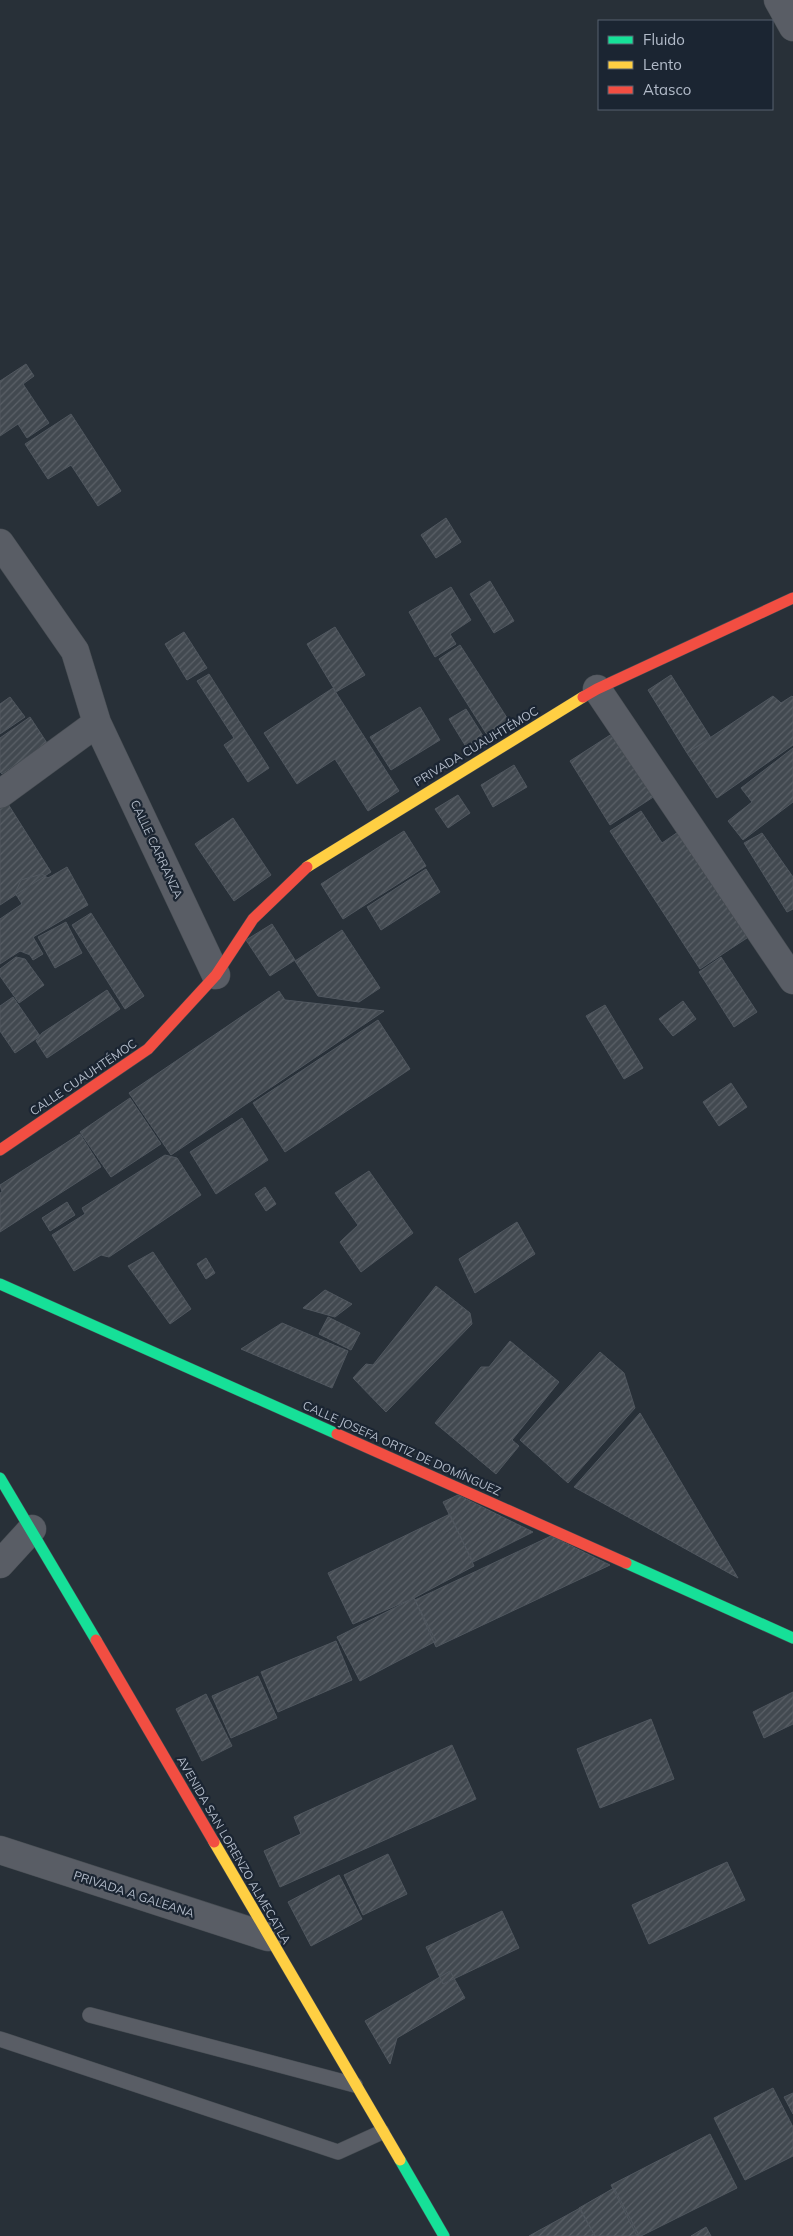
<svg xmlns="http://www.w3.org/2000/svg" width="793" height="2236" viewBox="0 0 793 2236" font-family="Mulish,sans-serif">
<style>
.building{fill:url(#building-hatch);stroke:#50575f}
.lines{fill:none;stroke-linecap:round;stroke-linejoin:round}
.lane-casing{stroke:#464c52;stroke-width:16}
.street-casing{stroke:#464c52;stroke-width:29}
.fast-casing{stroke:#464c52;stroke-width:12}
.slow-casing{stroke:#464c52;stroke-width:12}
.jam-casing{stroke:#464c52;stroke-width:12}
.lane{stroke:#595d65;stroke-width:15}
.street{stroke:#595d65;stroke-width:28}
.fast{stroke:#16e098;stroke-width:11}
.slow{stroke:#ffcf43;stroke-width:11}
.jam{stroke:#f24e42;stroke-width:11}
.labels{text-anchor:middle;dominant-baseline:central;stroke-width:4.5;stroke-linejoin:round;paint-order:stroke}
.street-label{font-size:12px;fill:#b2bbc9;stroke:#1b2532}
</style>
<defs>
<pattern id="building-hatch" width="6" height="6" patternUnits="userSpaceOnUse" patternTransform="scale(1.25)"><rect width="6" height="6" fill="#424950"/><path d="M-1 1l2-2M0 6l6-6M5 7l2-2" fill="none" stroke="#5b6168"/></pattern>
</defs>
<rect width="100%" height="100%" fill="#283038"/>
<path class="building" d="M26 364 34 376 23 384 49 423 27 438 18 424 0 436V381Z
M71 414 121 491 98 506 71 465 48 479 25 444Z
M446 518 461 542 436 558 421 535Z
M490 581 514 621 494 633 470 594Z
M451 587 471 620 450 634 456 644 435 657 409 612Z
M335 627 365 675 336 692 307 644Z
M184 632 207 668 187 680 165 644Z
M460 645 511 724 489 738 439 659Z
M209 674 269 768 248 782 224 745 234 738 197 681Z
M671 675 711 738 687 753 648 690Z
M333 688 399 791 368 811 335 759 297 784 264 733Z
M773 696 781 703 792 696 793 697V745L717 798 687 753Z
M10 697 25 717 0 734V704Z
M420 707 440 740 391 770 370 737Z
M466 709 485 739 468 750 449 719Z
M30 717 47 743 2 774 0 772V738Z
M618 730 658 794 610 825 570 761Z
M793 748V802L743 840 728 821 752 802 741 788Z
M514 765 527 787 493 807 481 785Z
M458 795 470 813 448 828 435 809Z
M8 804 51 872 0 905V809Z
M641 811 662 843 681 830 750 936 700 969 610 831Z
M233 818 271 875 234 901 195 844Z
M404 831 426 866 343 919 321 884Z
M762 833 793 877V909L787 912 744 843Z
M67 867 88 905 33 937 43 954 33 960 30 955 20 951 0 964V919L22 904 15 893 21 880 42 874 48 878Z
M426 869 440 892 381 930 367 907Z
M91 913 144 996 125 1009 72 925Z
M66 922 82 953 55 968 38 937Z
M272 924 295 960 270 976 246 940Z
M342 930 380 988 359 1002 318 996 295 961Z
M16 957 25 959 44 985 19 1003 0 976V969Z
M721 957 757 1012 734 1027 699 972Z
M107 990 120 1009 47 1058 36 1041 42 1033Z
M279 991 285 1000 384 1011 171 1155 129 1093Z
M13 997 40 1036 15 1053 0 1031V1006Z
M683 1001 696 1019 673 1036 659 1019Z
M605 1005 643 1068 624 1079 586 1016Z
M378 1020 410 1069 285 1152 253 1103Z
M731 1083 747 1107 719 1126 703 1102Z
M130 1098 161 1144 111 1177 80 1132Z
M242 1118 268 1160 216 1194 190 1152Z
M80 1134 101 1167 0 1232V1193L2 1192 0 1185Z
M165 1155 177 1158 201 1195 109 1257 101 1255 74 1271 52 1235 85 1214 82 1208Z
M369 1171 413 1233 361 1272 340 1242 358 1225 335 1193Z
M265 1187 276 1204 266 1211 255 1194Z
M67 1202 75 1215 50 1231 42 1218Z
M517 1222 535 1254 475 1293 459 1259Z
M153 1252 191 1309 170 1324 128 1266Z
M206 1258 215 1273 206 1279 197 1264Z
M436 1286 470 1313 472 1324 386 1412 353 1378 366 1364 373 1365Z
M325 1290 352 1304 335 1317 303 1308Z
M328 1317 360 1333 351 1350 319 1334Z
M282 1323 348 1351 332 1388 241 1349Z
M510 1341 559 1382 512 1440 519 1446 496 1474 435 1423 481 1367H489Z
M600 1352 624 1373 635 1408 568 1483 520 1440Z
M640 1413 738 1578 574 1487Z
M458 1495 533 1532 473 1562 443 1502Z
M450 1514 474 1566 414 1598 353 1624 328 1573Z
M551 1536 610 1565 436 1647 415 1600Z
M414 1598 436 1641 360 1681 337 1637Z
M336 1641 352 1680 278 1712 261 1672Z
M258 1676 277 1718 231 1738 212 1696Z
M793 1692V1724L764 1738 753 1712Z
M206 1694 232 1746 202 1761 176 1709Z
M651 1719 674 1779 600 1808 577 1749Z
M452 1745 476 1799 280 1887 264 1851 301 1834 294 1817Z
M388 1854 407 1894 363 1915 344 1875Z
M727 1862 745 1900 649 1944 632 1905Z
M339 1875 362 1919 311 1946 288 1902Z
M502 1911 519 1948 443 1984 426 1947Z
M450 1971 465 1998 397 2038 390 2064 365 2021Z
M773 2088 793 2127V2156L745 2180 714 2118Z
M793 2093V2114L784 2097Z
M710 2134 737 2188 641 2236H637L611 2185Z
M614 2188 639 2235 637 2236H595L579 2208Z
M580 2208 595 2236H529Z
M706 2227 711 2236H691Z"/>
<g class="lines">
<g class="lane-casing">
<path id="lane" d="M90 2015 355 2085
M0 2039 338 2152 382 2132"/>
</g>
<g class="street-casing">
<path id="street" d="M778 0 793 27
M0 543 75 651 97 723 216 975
M597 689 793 980
M0 794 97 723
M0 1564 32 1529
M0 1850 268 1937"/>
</g>
<g class="fast-casing">
<path id="fast" d="M0 1284 337 1434
M0 1478 96 1640
M626 1563 793 1638
M400 2160 444 2236"/>
</g>
<g class="slow-casing">
<path id="slow" d="M307 867 583 697
M214 1842 400 2160"/>
</g>
<g class="jam-casing">
<path id="jam" d="M583 697 597 689 793 598
M0 1150 148 1049 216 975 253 919 307 867
M337 1434 626 1563
M96 1640 214 1842"/>
</g>
<use href="#lane" class="lane"/>
<use href="#street" class="street"/>
<use href="#fast" class="fast"/>
<use href="#slow" class="slow"/>
<use href="#jam" class="jam"/>
</g>
<g class="labels">
<g class="street-label">
<text transform="translate(476 746) rotate(-31)">PRIVADA CUAUHTÉMOC</text>
<text transform="translate(157 849) rotate(65)">CALLE CARRANZA</text>
<text transform="translate(83 1077) rotate(-34)">CALLE CUAUHTÉMOC</text>
<text transform="translate(402 1448) rotate(24)">CALLE JOSEFA ORTIZ DE DOMÍNGUEZ</text>
<text transform="translate(234 1850) rotate(60)">AVENIDA SAN LORENZO ALMECATLA</text>
<text transform="translate(134 1894) rotate(18)">PRIVADA A GALEANA</text>
</g>
</g>
<rect x="598" y="20" width="175" height="90" fill="#1b2532" stroke="#57616e"/>
<rect x="608" y="36" width="25" height="8" fill="#16e098" stroke="#57616e"/>
<text x="643" y="45" font-size="15" fill="#b2bbc9">Fluido</text>
<rect x="608" y="61" width="25" height="8" fill="#ffcf43" stroke="#57616e"/>
<text x="643" y="70" font-size="15" fill="#b2bbc9">Lento</text>
<rect x="608" y="86" width="25" height="8" fill="#f24e42" stroke="#57616e"/>
<text x="643" y="95" font-size="15" fill="#b2bbc9">Atasco</text>
</svg>
